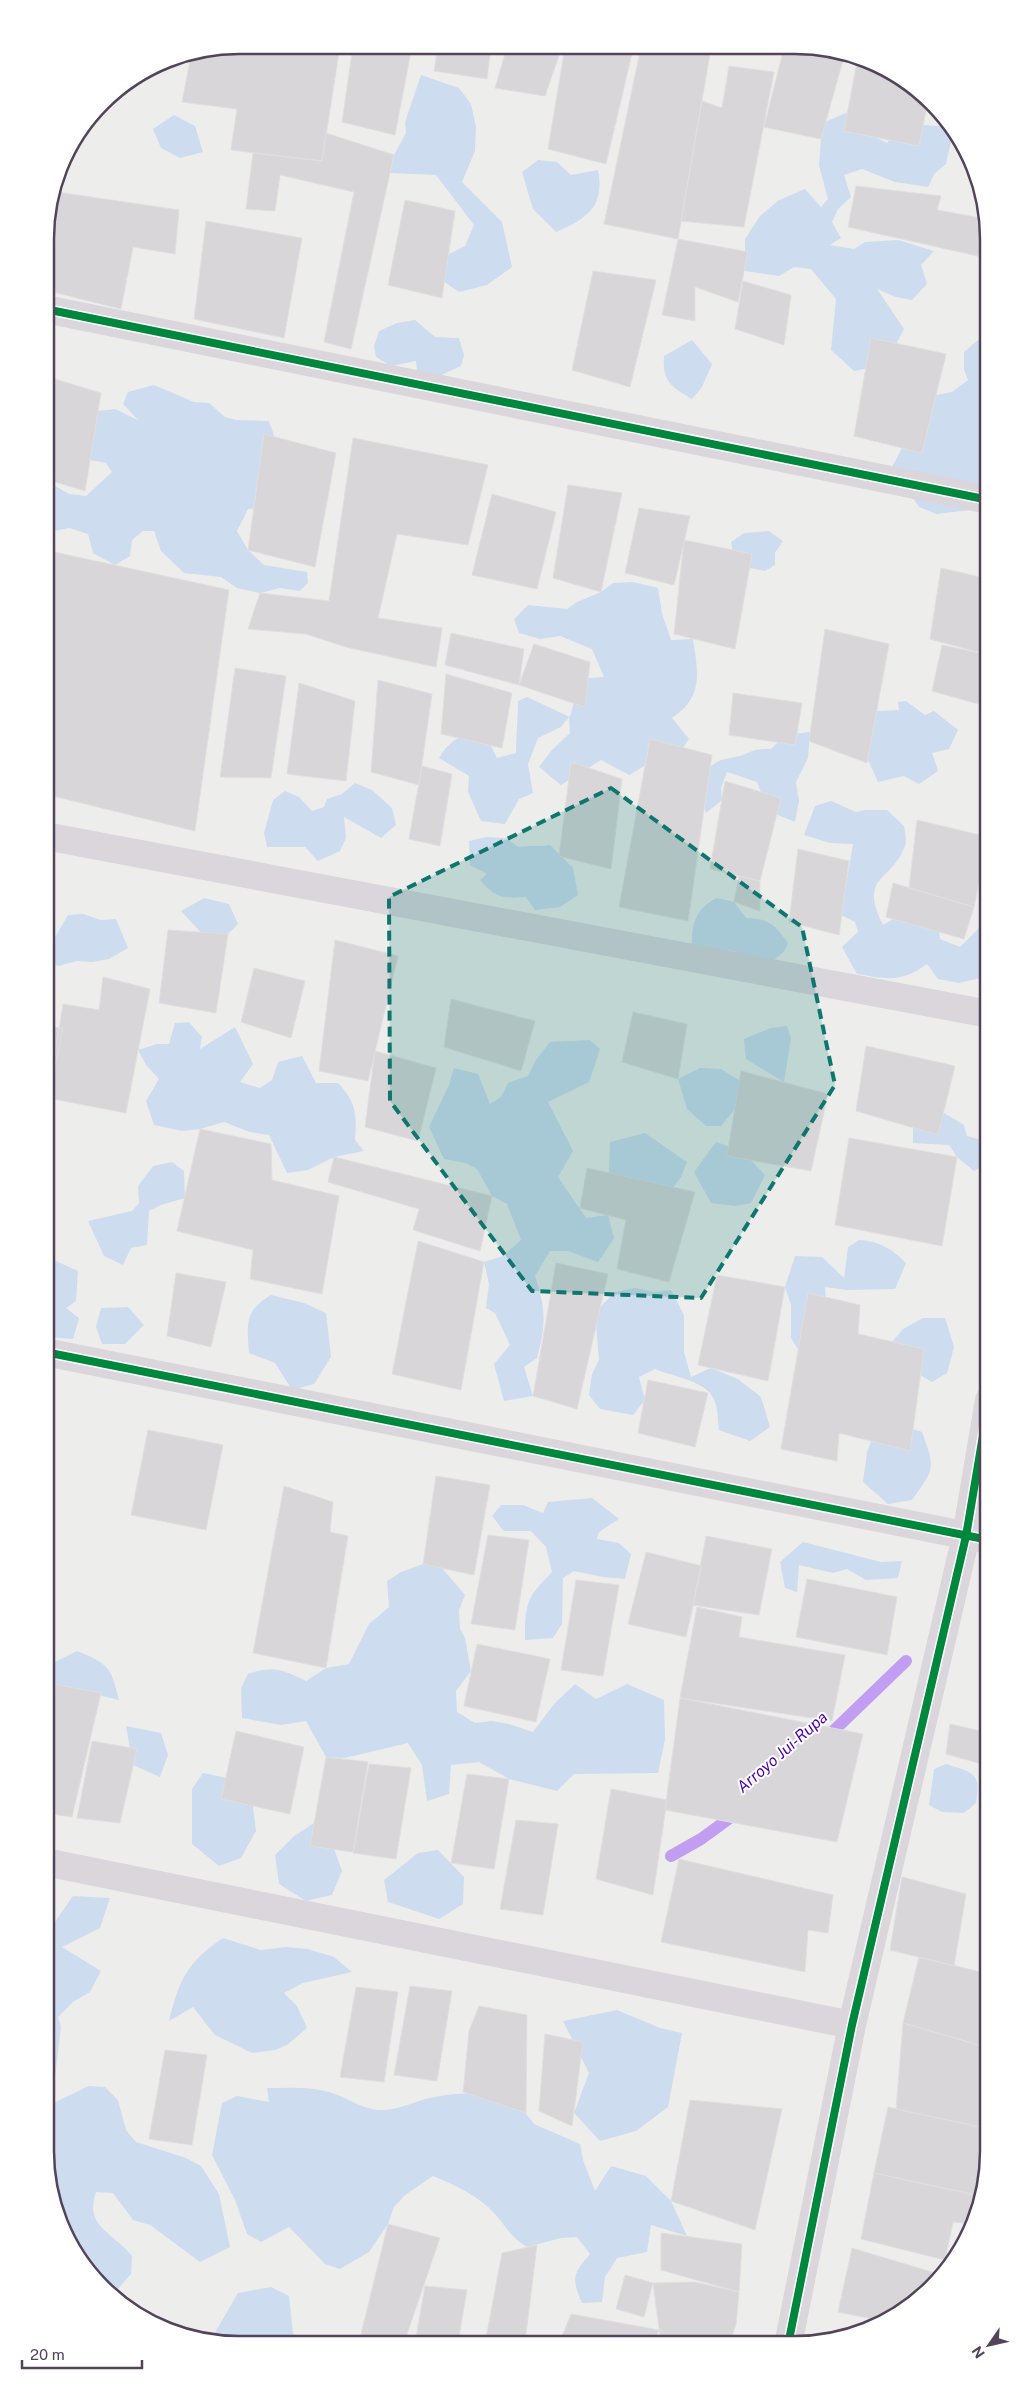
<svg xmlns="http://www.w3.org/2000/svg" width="1034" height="2390" viewBox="0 0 1034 2390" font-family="'Public Sans',sans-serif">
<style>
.green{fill:#cedcef}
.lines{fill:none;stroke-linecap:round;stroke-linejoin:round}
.stream{stroke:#c29ef2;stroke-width:12}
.building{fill:#d8d6d8;stroke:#e0dfdf}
.minor{stroke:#dad6dc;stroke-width:28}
.cycleway-casing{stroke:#fff;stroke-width:11}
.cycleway{stroke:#00873e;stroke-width:8}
.marked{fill:#0f766e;fill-opacity:0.2;stroke:#0f766e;stroke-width:4;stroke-dasharray:10 6;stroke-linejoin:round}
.labels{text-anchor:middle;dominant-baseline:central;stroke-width:4;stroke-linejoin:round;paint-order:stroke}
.water-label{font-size:16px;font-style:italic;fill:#4b00b0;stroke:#fff}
.rim{fill:none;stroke:#53435b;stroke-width:2.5}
</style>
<rect width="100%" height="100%" fill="#edeeec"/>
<path class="green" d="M421 75 459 88 471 104 476 127 475 151 462 182 502 222 512 267 487 285 459 292 437 277 435 261 465 246 474 225 436 175 390 173 394 155 406 133 405 122Z
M848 112 870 114 877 138 887 143 896 131 924 125 949 127 951 142 946 164 935 173 928 187 895 182 862 169 844 175 851 197 838 209 832 222 841 238 830 245 854 249 865 242 898 240 934 251 921 265 927 284 912 300 896 297 877 289 904 329 885 365 854 371 831 350 836 299 811 269 794 267 779 276 745 271V239L760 216 779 200 805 189 821 207 828 199 819 165 821 139 825 122Z
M174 115 195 126 203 152 180 158 161 148 153 129Z
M538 160 557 162 571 175 598 170C605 207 587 219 556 232L533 209 522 172Z
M415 320 435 337 459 338 464 355 461 366 439 376 417 372 416 361 391 366 376 357 374 346 379 331 397 323Z
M692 340 712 364 702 387 692 399C671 387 662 381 664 356Z
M978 340 989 341V508L936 514 919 507 892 467 902 448 922 453 936 395 952 392 968 380 964 370V352Z
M154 385 194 402 209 403 225 417 236 420 269 421 281 456 265 508 248 509 237 531 248 550 264 565 307 572 308 583 300 591 280 588 260 593 237 588 221 577 184 573 161 551 154 531H143L132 540 130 556 115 565 93 553 88 534 69 528 45 533V480L69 494 86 496 112 472 106 463 90 460 98 411 115 409 138 420 123 404 128 392Z
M769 531 783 541 775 553V565L765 571 735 565 731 542 744 533Z
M633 582 658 588 662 613 671 640 693 639C698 672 704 697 672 718L689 739 671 765 648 764 629 775 601 760 561 785 539 767 552 750 570 733 569 717 561 727 538 738 528 764 533 793 519 799 505 824 481 821 468 792 469 776 439 758C449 740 465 731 485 735L497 758 516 753C516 735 518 719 518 701L527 697 570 717 575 697 588 678 604 677 592 649 560 636 540 639 519 633 514 619 528 605 567 609 577 602 601 592 613 583Z
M906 701 925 715 934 711 958 730 949 749 932 753 938 771 919 784 904 776 878 782 860 742 877 711 899 710 898 702Z
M810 732 808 758 796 782 799 801 795 822 768 811 757 782 727 772 721 788 722 800 706 813 704 805 710 767C721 758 722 760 735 757 751 754 750 748 771 749L785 735Z
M355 783 372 790 392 808 396 825 381 838 344 817 346 838 340 851 318 861 305 847H267L264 833 273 800 285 791 299 797 312 811 324 807 327 799 342 794Z
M831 801 856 812 865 810H887L904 826C905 832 907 840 905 846 891 883 858 875 883 925L893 919 937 918 940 939 960 947 984 923 989 922V981L981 978 959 983 938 979 927 964C901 983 887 979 857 974L842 947 858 932 855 922 841 915 853 844 830 843 804 835 815 806Z
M486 837 506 838 518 847C529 845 539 847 550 845L573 868 578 895 560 907 535 910 526 897C502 898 497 899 480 880L487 874 470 865 469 841Z
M204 898 229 904 238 924 228 934 209 941 181 911Z
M717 898 734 902 746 918C770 919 774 924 788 943 783 959 766 963 751 969L734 951 692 947C691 924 696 908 717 898Z
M83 914 101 920 116 919 128 948 109 959 92 962 77 961 58 966 51 962 55 937 68 915Z
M189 1022 202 1037 200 1049 235 1027 253 1064 240 1082 260 1088 272 1080 278 1062 302 1056 316 1083H338C356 1101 357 1115 355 1140L364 1151 334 1157 308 1170 287 1173 269 1135 250 1132 224 1122 200 1129 182 1131 154 1125 146 1101 159 1079 146 1065 138 1050 157 1044H169L175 1023Z
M787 1026 791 1038 784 1082 746 1059 744 1039 771 1028Z
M590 1040 600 1049 589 1082 548 1102 573 1151 558 1177 586 1218 608 1215 614 1238 598 1262 568 1251H550L535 1276C546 1308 546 1325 537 1358L524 1367 533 1396 504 1401 494 1364 510 1345 495 1313 486 1308 489 1284 484 1262 503 1256 521 1240 507 1204 492 1196 477 1169 466 1163 444 1159 429 1127 449 1085 454 1068 478 1074 490 1104 501 1097 508 1083 528 1076 536 1060 550 1042Z
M700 1068 721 1069 740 1081 735 1109 721 1126H706L687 1109 678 1079Z
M930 1111 944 1113 964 1125 967 1136 982 1140 989 1163 974 1171 957 1157 949 1145 913 1143V1128Z
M645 1133 687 1162 681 1177 662 1203 630 1210 609 1172 610 1142Z
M716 1142 742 1151 765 1175 751 1203 735 1206 711 1203 694 1172Z
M172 1162 184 1171 185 1198 161 1205 149 1211 147 1245 131 1248 123 1265 104 1256 88 1221 132 1211 139 1203 138 1186 153 1166Z
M859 1240C879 1241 892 1249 906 1263L895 1289 846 1290 825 1287 827 1323 799 1351 791 1338V1305L785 1287 795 1256 822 1257 844 1278 848 1247Z
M45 1256 78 1271 76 1301 66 1308 79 1318 73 1339 50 1337 45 1333Z
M635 1288 655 1292 671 1290 684 1315V1352L691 1377 711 1368 738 1379 761 1397 770 1427 750 1441 719 1430C718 1421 718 1411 715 1402 709 1381 674 1377 655 1369L639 1377 645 1400 633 1415 600 1409 589 1395 592 1374 599 1360 596 1325 600 1307 615 1292Z
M271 1295 304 1303 326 1313 331 1357 314 1384 292 1390 275 1363 249 1353C247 1324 244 1311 271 1295Z
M128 1307 144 1325 125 1344H102L96 1327 101 1308Z
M923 1318H945L954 1347 947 1373 932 1382 904 1366 892 1342 903 1329Z
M900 1425 922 1432C936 1470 934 1469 912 1500L888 1504 863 1482 867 1452 876 1429Z
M592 1498 619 1519 599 1532 597 1539 619 1543 631 1554 625 1579 603 1577 574 1571 563 1578 562 1624 553 1638 525 1640C525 1604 526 1598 552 1572L546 1547 531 1531H504L492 1516 501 1505H523L543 1513 548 1502Z
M803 1542 881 1562 902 1561 898 1578 866 1580 847 1569 833 1573 799 1565 797 1592 785 1588 780 1562Z
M423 1564 442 1568 465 1595 459 1610 460 1629 465 1638 471 1671 456 1691 457 1712 475 1723 491 1721 509 1724 533 1732 554 1704 575 1684 596 1699 627 1684 664 1700 665 1739 658 1773 574 1774 557 1791 509 1779 479 1762 451 1765 449 1794 427 1801 422 1765 408 1743 345 1758 326 1757 306 1721 281 1725 242 1718 241 1688 248 1674C273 1665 283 1670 306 1681L326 1668 349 1664 369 1624 389 1607 387 1581 401 1572Z
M77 1651C109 1664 111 1667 119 1700L48 1683 49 1665Z
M126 1726 161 1733 168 1755 160 1777 133 1765Z
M946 1764C974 1773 981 1772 976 1803L964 1813 942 1812 929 1805 934 1769Z
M203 1773 237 1780 253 1806 256 1831 241 1858 219 1866 192 1844V1789Z
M314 1823 334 1849 342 1871 332 1895 306 1901 279 1884 275 1855 293 1837Z
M438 1850 464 1877 463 1904 439 1919 388 1902 384 1880 418 1853Z
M73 1896 110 1898 100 1928 62 1947 101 1971 90 1992 73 2002 58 2017 61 2027 55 2077 45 2085V1936Z
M223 1938 261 1950 286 1947 308 1949 334 1957 352 1972 303 1983 284 1993 297 2006 307 2028 287 2045 275 2050 252 2053 215 2035 193 2007 169 2021C179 1980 187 1962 223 1938Z
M617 2010 660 2028 682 2033 668 2107 636 2131 600 2141 574 2113 589 2073 563 2021Z
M89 2086 105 2087 118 2100 126 2130 136 2142 186 2158 201 2166 219 2194 230 2247 200 2262 150 2225 133 2220 113 2193 96 2192C84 2227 113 2232 132 2256L131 2274 111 2297 71 2248 61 2224 62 2218 52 2201 45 2151V2107Z
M267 2088C288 2088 311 2086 332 2093 348 2098 360 2108 378 2110 397 2111 412 2102 430 2098 460 2091 484 2093 514 2098L534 2124 580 2144 583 2160 595 2191 611 2166 646 2176 671 2201 687 2236 651 2225 647 2252 617 2258 605 2277 602 2302 582 2303C571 2278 573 2274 590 2254L577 2237 561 2238 527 2247C509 2236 507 2227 494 2213 479 2196 453 2184 433 2176L405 2195 394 2207 388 2224 369 2252 340 2269 325 2264 289 2227 261 2242 247 2234 235 2200 212 2155 222 2103 237 2096 269 2102Z
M271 2287 289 2296 294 2342 210 2341 238 2293Z"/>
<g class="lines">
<path class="stream" d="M824 1740 906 1661
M671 1856 701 1839 738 1812"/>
</g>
<path class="building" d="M239 45 340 46 322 161 231 150 237 109 182 102 191 55Z
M353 46H412L395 135 342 122Z
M438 46 491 47 487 79 434 71Z
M507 47H562L545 96 495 88Z
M565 47H625L633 49 606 164 548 149Z
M641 47 711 48 678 239 604 224Z
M784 48 833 49 845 53 821 139 764 127Z
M858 57 881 65 923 93 928 100 919 146 844 131Z
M729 66 774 72 744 227 681 221 702 101 722 108Z
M326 133 394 155 351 349 324 342 354 192 280 175 275 211 246 209 253 153 322 161Z
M856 186 941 196 937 210 986 219 987 227 982 257 848 227Z
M57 192 179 210 175 254 133 247 121 309 45 290V246Z
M405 200 455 211 442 298 388 285Z
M206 221 302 238 284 338 194 319Z
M678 239 748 252 738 302 695 287V321L662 315Z
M593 271 656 280 630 387 572 370Z
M743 281 791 295 784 345 735 329Z
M871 338 946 354 922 453 854 436Z
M45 376 101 393 85 491 45 479Z
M264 434 336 453 315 567 248 550Z
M353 438 488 465 468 545 397 534 378 618 442 628 436 667 346 647 306 634 248 629 260 593 329 601Z
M568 485 622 493 601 592 553 578Z
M492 494 556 512 537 589 472 575Z
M639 508 690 516 674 585 625 573Z
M684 540 752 554 735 649 674 634Z
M45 550 229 590 195 831 45 794Z
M941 568 989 579V639L985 654 930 639Z
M825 629 889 644 867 763 809 741Z
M451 633 524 649 519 685 445 665Z
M534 644 590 662 585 707 519 685Z
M942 645 989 655V707L932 691Z
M235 668 286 676 271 778 220 777Z
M446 674 512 693 502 748 441 734Z
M378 680 432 694 419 785 371 772Z
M299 683 355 701 346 781 287 774Z
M733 693 802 703 795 745 729 735Z
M650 739 712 755 688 921 619 907Z
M571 762 622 779 611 869 559 856Z
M422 766 452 774 440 846 409 839Z
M725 781 781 798 760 881 710 869Z
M917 820 988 837 974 907 909 888Z
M798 849 849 861 839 935 789 922Z
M739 876 760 881V911L734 902Z
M893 883 974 907 964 939 886 917Z
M168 930 228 934 216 1013 159 1003Z
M335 940 398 956 368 1081 319 1071Z
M254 968 305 981 291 1038 241 1022Z
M103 977 150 989 126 1113 48 1098 63 1004 99 1010Z
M451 999 535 1021 521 1071 444 1047Z
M633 1012 687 1024 678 1079 622 1062Z
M45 1025 63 1029 45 1112Z
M866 1046 955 1066 938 1135 856 1111Z
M375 1051 436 1068 418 1141 365 1127Z
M741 1071 828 1094 811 1171 727 1156Z
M200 1129 271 1144 272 1180 339 1196 322 1294 250 1279 253 1250 177 1231Z
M849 1138 957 1157 942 1246 835 1225Z
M334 1157 492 1196 480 1251 413 1230 419 1209 328 1182Z
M587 1168 695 1192 669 1282 617 1269 626 1220 580 1208Z
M418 1241 484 1262 461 1390 392 1374Z
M556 1263 608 1274 577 1409 533 1396Z
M176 1273 226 1282 211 1347 167 1336Z
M717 1275 785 1287 768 1381 698 1365Z
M808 1293 860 1305 858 1334 924 1349 910 1451 839 1433 837 1461 781 1449Z
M648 1380 708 1393 695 1447 638 1433Z
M148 1430 223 1445 206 1530 131 1515Z
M436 1476 490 1485 474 1575 423 1564Z
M284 1486 333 1502 330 1532 348 1536 326 1668 253 1653Z
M45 1516 52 1518 45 1553Z
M488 1535 529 1540 515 1630 471 1624Z
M706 1536 772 1549 759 1615 693 1605Z
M646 1552 702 1566 686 1637 628 1624Z
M807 1579 897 1597 887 1655 796 1637Z
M576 1580 619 1585 603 1676 561 1670Z
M697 1607 742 1617 739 1637 845 1655 832 1721 680 1698Z
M477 1644 550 1659 536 1722 464 1706Z
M48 1683 101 1693 72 1817 45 1813V1696Z
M680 1698 863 1734 837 1842 665 1810Z
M950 1724 989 1733V1766L946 1754Z
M236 1731 304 1747 290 1814 221 1799Z
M92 1741 137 1749 120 1823 77 1818Z
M326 1757 368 1762 353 1852 310 1846Z
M369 1764 411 1768 396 1859 353 1853Z
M467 1774 509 1779 494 1869 451 1863Z
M611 1789 667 1800 653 1895 596 1879Z
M516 1820 558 1824 543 1915 500 1909Z
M679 1859 833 1895 828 1933 808 1930 805 1972 661 1942Z
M902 1877 966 1894 954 1966 890 1950Z
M919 1957 989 1974V2048L903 2023Z
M410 1986 452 1991 437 2081 394 2075Z
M356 1987 398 1992 384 2082 340 2077Z
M479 2006 527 2015 526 2113 463 2092 469 2031Z
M903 2023 989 2048V2129L896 2109Z
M545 2034 583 2042 572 2126 539 2111Z
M165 2050 207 2055 192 2145 149 2139Z
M690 2100 782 2109 755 2230 671 2201Z
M888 2107 989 2129V2163L982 2197 874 2173Z
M874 2173 982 2196 979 2214 973 2224 953 2222 945 2260 861 2239Z
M388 2224 440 2238 404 2343 359 2342Z
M661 2233 742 2244 739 2292 661 2270Z
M537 2245 525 2343H485L502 2253Z
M852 2248 935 2273 928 2288 903 2312 883 2321 838 2312Z
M625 2275 653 2283 644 2317 616 2309Z
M695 2282 739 2292 736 2325 728 2345 661 2344 653 2283Z
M425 2286 467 2290 458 2343H415Z
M571 2314 659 2330 654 2344H559Z"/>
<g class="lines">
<path class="minor" d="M45 309 989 500
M45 836 989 1014
M45 1352 989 1540
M45 1862 852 2025
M788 2345 852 2025 966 1536 989 1400"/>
<g class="cycleway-casing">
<path id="cycleway" d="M45 309 989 500
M45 1352 989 1540
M788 2345 852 2025 966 1536 989 1400"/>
</g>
<use href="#cycleway" class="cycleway"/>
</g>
<path class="marked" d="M611 788 802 927 835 1085 701 1298 532 1291 390 1101 389 897Z"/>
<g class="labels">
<g class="water-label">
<text transform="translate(782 1752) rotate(-41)">Arroyo Jui-Rupa</text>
</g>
</g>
<path d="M0 0H1034V2390H0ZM239 54H795A185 185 0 0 1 980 239V2151A185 185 0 0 1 795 2336H239A185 185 0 0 1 54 2151V239A185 185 0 0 1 239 54Z" fill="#fff" fill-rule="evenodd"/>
<path class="rim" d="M239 54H795A185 185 0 0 1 980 239V2151A185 185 0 0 1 795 2336H239A185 185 0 0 1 54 2151V239A185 185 0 0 1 239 54Z"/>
<g transform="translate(989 2345) rotate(236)" stroke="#ffffff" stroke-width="4" paint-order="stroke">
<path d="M0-4L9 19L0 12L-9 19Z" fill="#53435b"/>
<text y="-8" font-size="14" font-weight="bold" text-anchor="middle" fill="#53435b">N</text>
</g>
<path d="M22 2360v8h120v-8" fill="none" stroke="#53435b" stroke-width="2.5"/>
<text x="30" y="2360" font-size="15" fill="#53435b" stroke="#ffffff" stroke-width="4" paint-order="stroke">20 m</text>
</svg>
